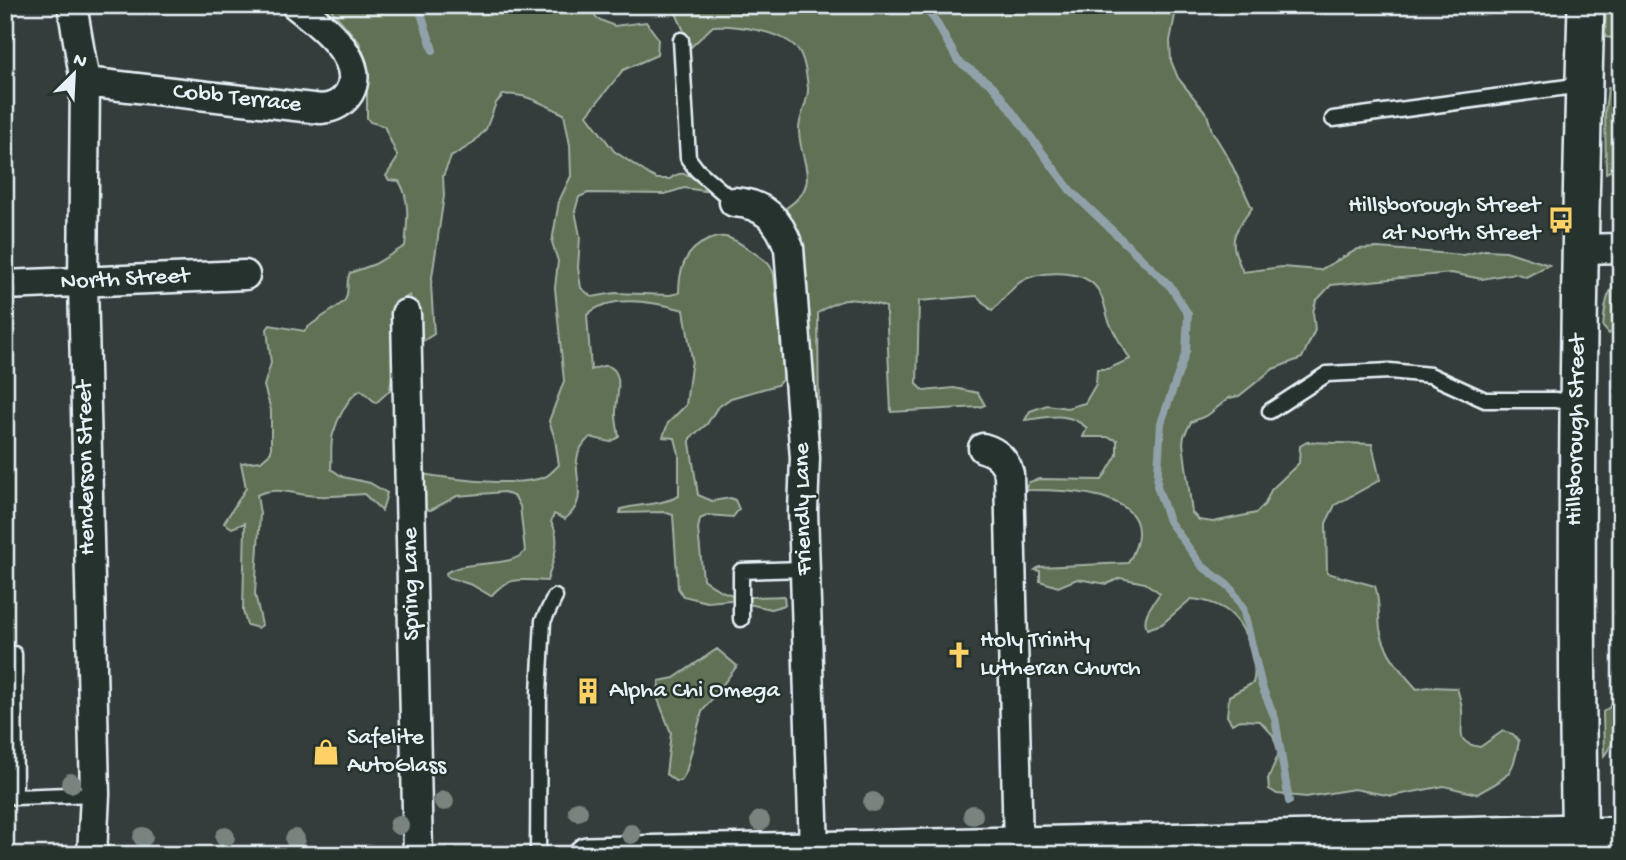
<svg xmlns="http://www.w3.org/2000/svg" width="1626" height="860" viewBox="0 0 1626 860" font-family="'Gochi Hand',sans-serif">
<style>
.green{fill:#607154;stroke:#a4b1a6;stroke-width:2}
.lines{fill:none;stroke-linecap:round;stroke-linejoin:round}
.stream{stroke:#90a1a9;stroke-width:8}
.service-casing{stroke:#e8f1f8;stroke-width:19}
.minor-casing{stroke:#e8f1f8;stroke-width:33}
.tertiary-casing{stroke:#e8f1f8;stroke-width:40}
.service{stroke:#26332d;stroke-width:14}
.minor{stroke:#26332d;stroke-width:28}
.tertiary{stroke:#26332d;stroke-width:35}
.tree{fill:#79847f}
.labels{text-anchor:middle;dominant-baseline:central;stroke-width:5;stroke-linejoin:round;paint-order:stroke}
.street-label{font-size:24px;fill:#e8f1f8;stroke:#26332d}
.poi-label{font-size:24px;fill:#e8f1f8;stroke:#26332d;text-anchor:start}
</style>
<rect width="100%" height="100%" fill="#343d3b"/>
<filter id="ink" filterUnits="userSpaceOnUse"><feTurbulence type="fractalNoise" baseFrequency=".0143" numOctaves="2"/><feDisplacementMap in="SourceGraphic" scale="14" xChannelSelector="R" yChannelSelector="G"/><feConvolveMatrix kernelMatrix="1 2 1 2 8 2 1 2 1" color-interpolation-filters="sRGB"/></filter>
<g filter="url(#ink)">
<path class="green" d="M327 5H592L596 18 614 26 646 22 658 38 657 55 623 70 587 115 614 151 651 176 657 179H670C681 169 690 175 702 182L705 191 684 188 665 194 588 193 579 197 575 211 580 236 578 268 581 288 592 297 615 293 670 295 679 293C679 269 685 250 708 240 715 237 722 235 729 238 738 241 745 247 753 252 763 259 771 263 774 275L784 378 777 385 731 398 717 408 707 424 690 438V443L698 495 712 501 731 498 735 500 739 509 733 517 708 515 700 519 698 529 703 579C731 602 749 597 784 596L785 605 771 609 730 600 707 602 683 596 678 588 673 515 664 512 620 513 621 509C640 504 662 505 679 496V454L675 438 663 437 668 423 686 405 692 359 684 310C655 302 610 293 587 315L591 370C596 368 603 365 608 366 626 372 615 401 616 414 616 422 618 430 619 437L610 442 590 437C558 465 598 493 565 519L554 514 551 522C563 539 552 563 547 581 521 580 509 575 491 596L472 585 447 577 446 573C469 558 512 569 525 551L520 506 515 497 504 492 457 496 431 510 421 509 422 474C453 479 518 488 547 476 551 473 555 469 559 465L555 439 549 421 564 381 555 288 558 261 552 242 559 201 571 176 570 145 564 114C545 105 524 92 503 95L496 103 486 129 472 144 451 157 443 176 444 196 431 284 434 334 418 344 410 295C387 307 397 324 395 344 394 359 392 374 390 390L376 403 361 390C348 396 337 420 333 434 330 444 332 458 331 469L343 477 370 483 387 493 382 511 364 494C349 495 333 497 318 496 296 496 279 485 257 495L260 514 255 594 262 625 258 628 247 625 243 611 245 523 232 528 224 523 246 488 241 463 261 461 271 452V410L264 386 271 363 267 329 270 325 304 331C314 320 339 308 345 300 350 292 345 283 350 273L375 264 405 246C407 225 411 200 399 181L389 180 386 176 397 159V155L384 126 370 122 367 118V63L359 42Z
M678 5H1177L1170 41 1171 61 1178 78 1207 114 1212 131 1229 159 1252 208C1231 237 1228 238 1243 272L1282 267 1320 270 1358 249 1378 248 1463 255 1485 250 1506 251 1549 265 1526 277 1515 273 1482 279 1451 273 1331 285 1316 301 1313 312 1315 330 1302 358 1273 369 1239 396 1229 398 1208 415 1191 422 1184 436 1183 443 1192 513 1199 520 1213 522 1256 513 1265 504 1271 490 1299 463 1300 446 1307 442 1372 444 1380 480 1335 505 1326 523 1327 573 1375 586C1380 600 1378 614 1380 629 1384 652 1402 673 1417 689L1429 687 1457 688C1459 695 1462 704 1462 711 1464 730 1453 743 1480 747L1503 731 1513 734 1519 741C1513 777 1507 777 1477 794L1444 786 1392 796 1354 789 1306 797 1277 794 1269 789 1268 779 1279 753 1273 735 1260 721 1240 720 1232 724 1227 716 1229 696 1253 683C1256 672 1254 666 1252 655 1244 620 1227 602 1191 599L1162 624 1147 629C1141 616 1153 604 1160 593L1145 583 1120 578 1107 584 1077 579 1058 587 1040 581V571L1035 570 1039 567 1128 563C1170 491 1070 490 1025 490L1029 482 1039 479 1102 480 1117 455V440L1107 437H1083L1087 428C1068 411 1049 417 1025 420L1030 411 1047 405 1067 408 1085 403 1096 384 1097 369H1108L1130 359C1123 347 1114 334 1109 321 1105 310 1104 295 1095 286 1080 269 1036 270 1019 283 1009 291 1001 302 992 311L977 296 919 301 917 384 924 391 954 388 978 393 985 405 980 407 891 412 886 307C856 298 845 294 818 313L819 430 818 433H810L803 267 786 208C823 184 800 163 799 131 798 117 809 102 808 88 807 78 805 60 799 51 786 31 735 25 713 26L691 47 676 13Z
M1606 5H1621V39L1605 37Z
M1621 84V135L1613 136 1612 170 1606 173 1605 111 1608 88Z
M1621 280V325L1609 334 1603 327C1605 310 1605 289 1621 280Z
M717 649 737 666 702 712 686 772 681 781H675L666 774 671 733 658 699 659 681 674 678Z
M1615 703C1626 720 1615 741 1604 756L1603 712Z"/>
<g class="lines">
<path class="stream" d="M418 5 433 50
M922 5 935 20 958 61 993 86 1070 190 1171 287 1188 314 1186 352 1161 423 1157 486 1169 521 1202 566 1230 587 1243 608 1262 687 1275 718 1289 801"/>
<g class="service-casing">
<path id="service" d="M681 40 688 158 697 170 734 202
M1333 119 1582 85
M1270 411 1327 374 1390 371 1430 375 1485 400H1555L1577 403
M741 619V571L805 569
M5 653 14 654 15 797 95 794
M538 855 539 692 543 621 555 597"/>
</g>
<g class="minor-casing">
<path id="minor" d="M72 5 85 82 83 283 95 794 92 855
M85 82 321 109C333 108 342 104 349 93 368 60 319 23 296 5
M734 202C765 204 779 220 789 248L805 458 803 511 814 849
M1580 249 1621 248
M5 285 245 275
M406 314 418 855
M983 448C997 452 1005 459 1009 474L1018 846
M1580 832H1621"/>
</g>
<g class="tertiary-casing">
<path id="tertiary" d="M587 855 1580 832
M1580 855C1574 572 1578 288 1586 5"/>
</g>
<use href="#service" class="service"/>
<use href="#minor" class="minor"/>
<use href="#tertiary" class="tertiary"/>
</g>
<g class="tree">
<circle cx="71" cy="783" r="10"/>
<circle cx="444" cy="801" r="10"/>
<circle cx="873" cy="802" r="10"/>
<circle cx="578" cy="811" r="10"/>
<circle cx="973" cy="815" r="10"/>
<circle cx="760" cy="821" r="10"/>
<circle cx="399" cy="825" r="10"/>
<circle cx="631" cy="834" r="10"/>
<circle cx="143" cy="837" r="10"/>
<circle cx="225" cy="837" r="10"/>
<circle cx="295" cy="839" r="10"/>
</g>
</g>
<defs>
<g id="bus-bare" transform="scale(2.1)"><path d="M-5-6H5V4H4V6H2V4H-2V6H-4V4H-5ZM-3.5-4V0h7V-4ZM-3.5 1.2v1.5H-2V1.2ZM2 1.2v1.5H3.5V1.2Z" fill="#ffd166" stroke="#26332d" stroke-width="2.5" paint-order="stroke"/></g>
<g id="church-bare" transform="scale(2.1)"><path d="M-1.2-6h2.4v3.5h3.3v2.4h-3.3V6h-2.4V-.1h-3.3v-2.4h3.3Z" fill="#ffd166" stroke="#26332d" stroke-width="2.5" paint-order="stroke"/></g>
<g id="building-bare" transform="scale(2.1)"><path d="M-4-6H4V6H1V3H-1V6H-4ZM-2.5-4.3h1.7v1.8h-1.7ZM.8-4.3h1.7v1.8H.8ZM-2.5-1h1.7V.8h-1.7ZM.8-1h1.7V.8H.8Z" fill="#ffd166" stroke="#26332d" stroke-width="2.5" paint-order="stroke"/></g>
<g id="shop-bare" transform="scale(2.1)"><path d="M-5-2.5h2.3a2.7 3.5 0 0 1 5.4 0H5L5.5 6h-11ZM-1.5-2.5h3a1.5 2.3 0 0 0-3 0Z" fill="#ffd166" stroke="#26332d" stroke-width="2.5" paint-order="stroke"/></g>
</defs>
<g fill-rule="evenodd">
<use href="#bus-bare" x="1561" y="220"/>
<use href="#church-bare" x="959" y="655"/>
<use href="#building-bare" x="588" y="691"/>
<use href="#shop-bare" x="326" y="752"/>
</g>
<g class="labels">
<g class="street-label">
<text transform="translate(237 99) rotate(6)">Cobb Terrace</text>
<text transform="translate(125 280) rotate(-3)">North Street</text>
<text transform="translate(1577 430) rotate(-89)">Hillsborough Street</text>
<text transform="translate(87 468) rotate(-91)">Henderson Street</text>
<text transform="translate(804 509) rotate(-91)">Friendly Lane</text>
<text transform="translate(412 584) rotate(-91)">Spring Lane</text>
</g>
<g class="poi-label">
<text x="1540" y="206" text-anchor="end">Hillsborough Street<tspan x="1540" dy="28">at North Street</tspan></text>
<text x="980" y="641">Holy Trinity<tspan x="980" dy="28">Lutheran Church</tspan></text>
<text x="609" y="691">Alpha Chi Omega</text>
<text x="347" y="738">Safelite<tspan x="347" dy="28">AutoGlass</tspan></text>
</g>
</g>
<rect width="1626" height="860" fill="none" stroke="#26332d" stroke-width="28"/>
<rect x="14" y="14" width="1598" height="832" fill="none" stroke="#e8f1f8" stroke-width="2.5" filter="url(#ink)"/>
<g transform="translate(74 74) rotate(24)" stroke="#26332d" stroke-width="5" paint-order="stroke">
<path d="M0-5L12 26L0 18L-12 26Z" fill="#e8f1f8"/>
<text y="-10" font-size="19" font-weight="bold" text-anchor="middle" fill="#e8f1f8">N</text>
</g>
</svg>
